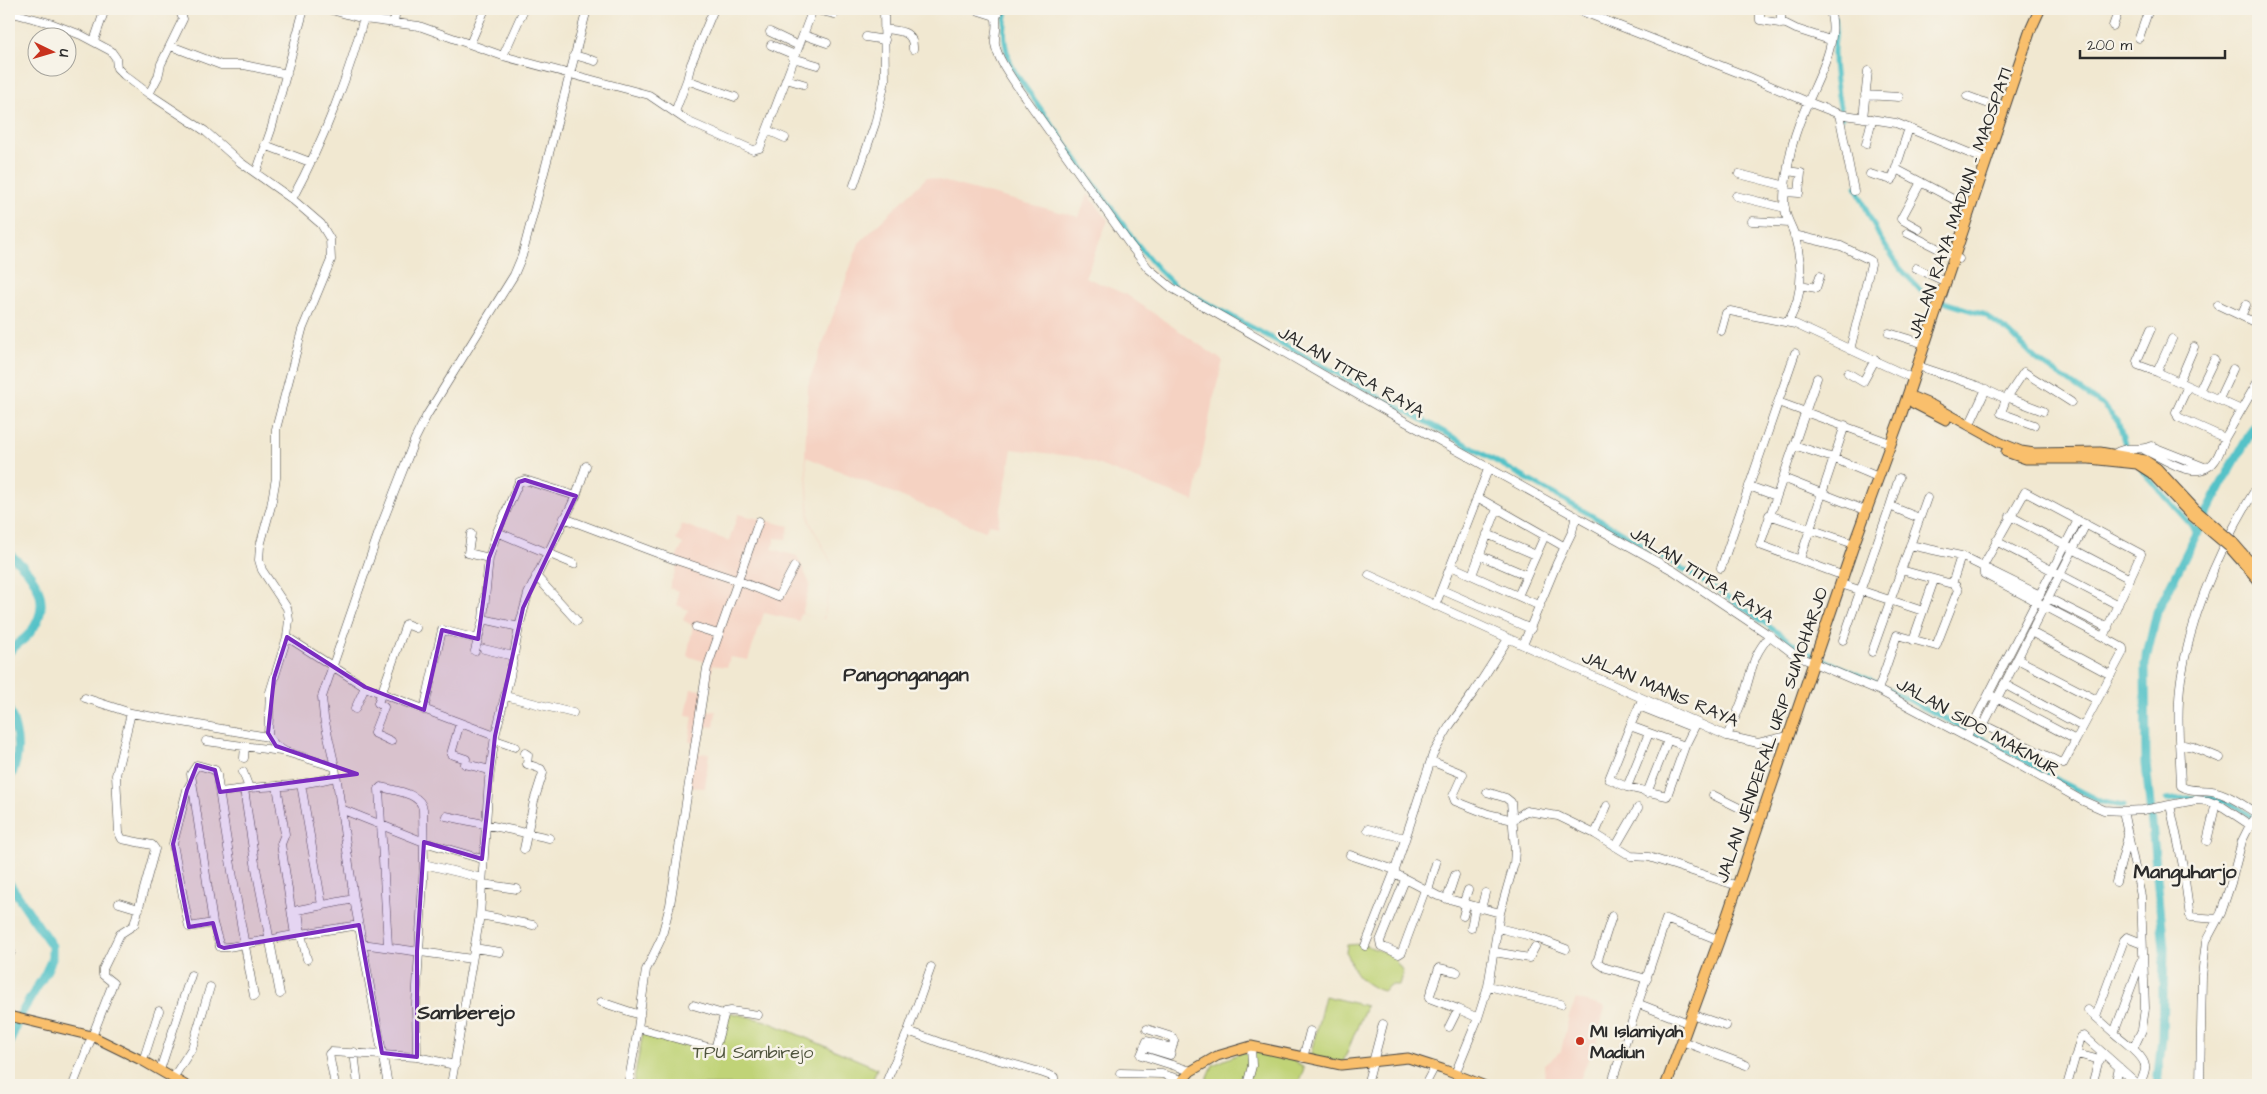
<svg xmlns="http://www.w3.org/2000/svg" width="2267" height="1094" viewBox="0 0 2267 1094" font-family="'Architects Daughter',sans-serif">
<style>
.built{fill:#f5d2c2}
.green{fill:#c0d377;stroke:#767f51}
.lines{fill:none;stroke-linecap:round;stroke-linejoin:round}
.canal{stroke:#54c2c8;stroke-width:5}
.river{stroke:#54c2c8;stroke-width:9}
.minor-casing{stroke:#494744;stroke-width:9}
.major-casing{stroke:#494744;stroke-width:11}
.highway-casing{stroke:#494744;stroke-width:12}
.minor{stroke:#fff;stroke-width:8}
.major{stroke:#f9bf6c;stroke-width:9}
.highway{stroke:#f9bf6c;stroke-width:10}
.major-bridge-casing{stroke:#494744;stroke-width:11;stroke-linecap:butt}
.major-bridge{stroke:#f9bf6c;stroke-width:9}
.marked{fill:#7b2cbf;fill-opacity:0.2;stroke:#7b2cbf;stroke-width:4;stroke-linejoin:round}
.poi-dot{fill:#c8321e;stroke:#f7f3e8;stroke-width:2}
.labels{text-anchor:middle;dominant-baseline:central;stroke-width:5;stroke-linejoin:round;paint-order:stroke}
.street-label{font-size:18px;fill:#2b2b2b;stroke:#f7f3e8}
.poi-label{font-size:18px;font-weight:bold;fill:#2b2b2b;stroke:#f7f3e8;text-anchor:start}
.park-label{font-size:18px;fill:#50553e;stroke:#f7f3e8}
.quarter-label{font-size:20px;font-weight:bold;fill:#2b2b2b;stroke:#f7f3e8}
</style>
<rect width="100%" height="100%" fill="#f7f3e8"/>
<filter id="ink" filterUnits="userSpaceOnUse"><feTurbulence type="fractalNoise" baseFrequency=".02" numOctaves="2"/><feDisplacementMap in="SourceGraphic" scale="10" xChannelSelector="R" yChannelSelector="G"/><feConvolveMatrix kernelMatrix="1 2 1 2 8 2 1 2 1" color-interpolation-filters="sRGB"/></filter>
<filter id="wash" filterUnits="userSpaceOnUse"><feTurbulence type="fractalNoise" baseFrequency=".0096" numOctaves="4" result="noise"/><feDisplacementMap in="SourceGraphic" scale="20" xChannelSelector="R" yChannelSelector="G"/><feGaussianBlur stdDeviation="1.12" result="paint"/><feColorMatrix in="noise" values="0 0 0 0 0 0 0 0 0 0 0 0 0 0 0 0 0 1.4 0 .05"/><feComposite in="paint" operator="in"/></filter>
<g filter="url(#wash)">
<rect width="100%" height="100%" fill="#f1e8d1"/>
<path class="built" d="M927 177 1079 217 1088 194 1108 220 1085 277 1127 295 1223 361 1212 404 1194 501 1078 457 1012 449 998 526 989 524 985 531 806 457 810 522 834 567 824 619 800 614 799 621 764 613 748 660 730 657 727 667 713 665 706 712 716 711 714 727 703 726 699 754 709 753 705 788 685 787 693 742H689L693 716 686 715 691 689 702 690 706 662 687 656 693 626 683 620 688 610 677 605 678 591 669 588 678 564 674 562 683 544 676 540 682 524 729 541 738 514 789 526 786 539 775 538 772 549 797 556 810 584 802 614 823 619 834 568 809 522 805 457 808 385 859 243Z
M1576 999 1605 1007 1594 1053 1589 1057 1578 1085H1545L1544 1065 1561 1051 1569 1016Z"/>
<path class="green" d="M1362 944 1391 955 1403 971 1399 985H1390L1383 991C1371 988 1357 979 1352 966 1349 960 1350 957 1346 952L1347 945Z
M1325 996 1366 1006 1343 1062 1310 1057Z
M728 1012 766 1021 877 1068 871 1085H633L643 1033 718 1053Z
M1245 1051C1268 1051 1286 1054 1304 1068L1298 1085 1205 1084 1213 1065Z"/>
<g class="lines">
<path class="canal" d="M1007 9C1002 35 1004 51 1016 74L1134 240 1157 268 1174 285
M1835 17C1838 30 1833 42 1834 55 1834 76 1838 97 1842 117
M1856 187 1879 236 1900 268 1921 291 1947 303 1985 315 2010 333 2036 359 2101 404 2118 421 2127 451
M1181 289 1430 424 1635 540 1719 591 1804 651 1868 679 1985 739 2060 781 2102 802 2123 806
M2142 471 2197 532
M2166 800C2205 795 2226 796 2258 821"/>
<path class="river" d="M9 554C35 574 55 603 29 634 23 641 15 645 9 652
M9 710C19 734 22 757 9 779
M9 883 52 946V959L45 974 19 1017 9 1045
M2157 1085 2162 1037 2164 948 2146 764 2145 664 2157 612 2221 485 2258 420"/>
</g>
</g>
<g filter="url(#ink)">
<g class="lines">
<g class="minor-casing">
<path id="minor" d="M328 9 364 19 419 26 503 56 649 95 689 122 753 150 760 148 813 9
M813 9 835 14
M973 9 995 16C999 26 994 34 995 44 998 59 1009 74 1017 86L1130 245 1148 268 1172 288 1379 407 1674 571 1766 633 1795 655 1878 690 2019 765 2081 800 2104 810 2123 811 2143 810 2196 800 2208 801 2223 807 2250 825 2258 814
M1576 9 1747 76 1808 102 1839 114 1896 123 1986 160
M1760 9V20L1786 24 1796 29 1830 40
M9 12 50 23 81 35 111 51 116 58 117 68 124 75 149 94 205 131 240 162 292 199 321 224 330 239 331 260 302 330 276 429V478L271 506 260 546 259 560 262 570 287 608 289 620 287 637 270 692 268 737 276 746 286 752 335 767
M996 18 999 9
M394 22 396 9
M1781 24V9
M2113 26 2119 9
M884 29C899 31 914 30 913 49
M770 32 799 46
M804 35 827 43
M866 37 885 40
M2139 38 2149 9
M94 41 105 9
M470 44 485 9
M771 45 795 55
M171 46 221 65H244L287 74
M574 55 595 61
M503 56 524 9
M793 58 817 65
M786 79 803 84
M687 80 735 97
M149 94 158 77 161 64 183 19 179 9
M1865 95 1899 97
M1967 96 2003 109
M675 112 687 80 691 64 714 9
M1839 114 1854 191
M1863 118 1868 71
M767 130 785 138
M1866 144 1872 119
M265 145 310 162
M1896 169 1970 208
M256 173 271 130 304 9
M1739 174 1786 186
M1870 174 1892 180 1909 128
M854 185 875 124 885 81 884 9
M1785 192 1799 193 1801 173 1788 171
M1736 196 1785 208
M292 199C323 142 351 71 366 9
M1752 221 1789 223
M1919 229 1901 219 1921 182
M1907 233 1959 259
M1794 235 1841 246 1870 260 1871 264 1850 350
M1916 268 1946 282
M1800 285 1816 288 1820 276
M2218 305 2258 324
M2243 312 2246 305
M1788 322C1803 297 1803 266 1795 237 1793 228 1786 219 1785 209 1782 194 1787 175 1789 160 1792 143 1798 125 1805 109 1816 82 1842 39 1829 9
M2151 329 2137 361 2138 365 2157 372
M1721 331 1726 313 1730 311 1795 324 1912 378
M1889 333 1925 344
M1921 367 1978 386 2006 399 2024 372 2071 402
M1848 373 1863 382 1875 360
M1817 378 1760 545 1844 576
M2179 382 2194 347
M2188 386 2237 408
M2199 391 2214 360
M2007 397 2043 411
M2006 399 2001 413 2034 425
M2219 399 2233 369
M1778 402 1890 443
M1969 426 1986 389
M2225 438 2258 381
M1794 445 1833 458 1878 477
M2145 450C2165 459 2195 482 2213 463 2219 457 2222 446 2225 438L2178 417 2176 412 2188 386 2157 372 2172 339
M2114 454C2125 445 2139 452 2151 446L2204 467
M1783 478 1867 511
M2258 485C2221 545 2192 609 2181 679 2176 714 2180 751 2181 786 2190 792 2202 789 2212 791 2229 794 2244 806 2258 814
M1749 486 1776 496
M1477 497 1565 547
M1890 506 1899 478
M1769 515 1854 544
M2010 516 2130 579
M564 518 673 559 739 581 778 597 794 567
M497 532 574 564
M471 534 468 553 489 558
M1487 534 1536 555
M1996 541 2118 605
M1910 545 1961 556 2040 595
M1479 555 1526 575
M1800 559 1845 425
M1451 566 1540 606
M1721 568 1795 353
M1369 575 1523 645 1557 563 1572 532 1576 516
M1472 575 1497 509
M536 576 577 621
M1841 584 1923 611
M1952 584 1961 556
M1442 590 1531 629
M1518 596 1545 535
M2048 598 2108 628
M1435 606 1489 467
M483 619 519 627
M696 627 718 634
M2031 632 2111 675
M287 637 365 687 495 736
M1843 640 1890 506 1919 518
M1913 640 1934 580
M1523 645 1727 736 1758 743 1788 736
M484 649 513 656
M475 651 483 619 489 558 497 532 519 482 525 480 576 496
M1872 652 1927 498
M2017 659 2097 700
M2004 684 2083 727
M1878 690 1897 635 1936 646 1958 590 1956 586 1952 584 1901 570
M1989 694 2076 740 2123 652V648L2103 637 1984 574 1983 566 2025 492 2141 554 2103 637
M505 696 573 713
M85 698 131 713
M1642 700 1630 726 1685 746 1696 724
M1639 706 1694 728
M355 709 365 687
M424 710 442 630 478 639
M460 723 451 754 466 759 465 764 490 770
M1980 723 2063 764 2076 740
M1984 724 2086 524
M1630 726 1609 779 1627 787 1667 796 1685 746
M1727 736C1734 720 1743 702 1747 685 1754 661 1754 655 1770 635
M1967 736 2078 520
M495 740 515 747
M206 741 281 751
M391 741 374 733 384 707 378 703 406 624 416 628
M2179 744 2193 747 2220 758
M244 758 245 746
M1431 761 1463 774 1453 796 1455 801 1488 814 1513 820
M243 772 249 788
M192 781 187 790 173 844 189 927 213 923
M301 784 322 905
M277 786 285 834 281 844 295 935
M1627 787 1649 733
M244 789C256 787 266 787 278 786 298 786 317 781 336 777
M220 792 244 789 255 863 280 994
M1647 793 1668 740
M1713 795 1760 818
M2170 805 2183 866 2190 917 2218 919
M341 809 424 842 482 859
M2123 811 2141 896 2145 1008 2142 1030 2133 1049
M446 816 549 838
M1513 820 1526 811 1558 816 1595 834 1631 856 1649 857 1738 886
M1368 829 1405 838
M1595 834 1607 806
M2207 841 2216 803
M1616 846 1638 808
M524 849 534 801 543 773 541 769 527 764 528 755 525 753
M1350 855 1395 870
M424 864 482 878
M1405 880 1380 941 1381 946 1399 954 1402 952 1425 890
M2116 882 2128 836
M482 884 517 889
M1428 891 1436 863
M1447 899 1455 875
M119 903 139 909
M1463 904 1468 890
M1481 909 1485 893
M1500 913 1438 896 1394 873 1433 754 1450 725 1474 692 1508 639
M480 915 533 925
M1463 916 1466 905
M1612 916 1597 962 1606 968 1647 979
M1471 928 1475 907
M1498 928 1531 936 1566 949
M362 944 472 959
M388 946 379 789 381 787C396 791 420 793 423 809L424 864 416 1004 417 1057
M1365 946 1394 873
M474 948 500 952
M9 949 11 952
M1494 952 1529 958 1535 947
M307 959 301 934 353 926 359 928
M1457 972 1439 968 1429 998 1458 1009
M1488 986 1561 1004
M254 996C241 923 227 850 217 775L215 770 197 765 191 774 213 923 220 947C228 948 236 946 243 944 263 941 282 937 301 934L298 910 354 899
M601 1002 640 1015
M1639 1004 1688 1023
M693 1005 723 1014
M2088 1010 2114 1033
M758 1015 731 1011 725 1012 715 1049 638 1028 646 970 661 939 670 905 707 668 759 521
M1697 1016 1726 1026
M2096 1016 2124 940 2127 937 2142 943
M1449 1027 1458 1009 1478 1018
M908 1031 941 1043 1043 1073 1054 1077V1085
M1687 1043 1746 1065
M1144 1047 1170 1055 1174 1041 1172 1037 1147 1029
M1172 1048 1147 1041 1141 1055 1191 1071
M354 1052 358 1085
M2077 1054 2100 1060
M1303 1058 1310 1031
M143 1061 159 1011
M160 1070 191 975
M1120 1073 1162 1074 1182 1080
M1455 1074 1478 1018 1488 986 1500 913 1514 864 1515 850 1511 802 1506 798 1487 792
M173 1078 192 1048 210 987
M2068 1082 2081 1037 2084 1036 2139 1085
M73 1085 113 983 103 975V969L120 934 134 925 155 849 152 845 122 839 119 833 116 775 131 713 268 737
M335 1085 329 1054 331 1052 417 1057 455 1065
M388 1085 354 899 335 767 324 718 322 697 381 526 415 439 427 415 514 275 522 256 587 9
M451 1085 480 915 489 779 495 736 510 676 519 627 528 594 576 496 586 466
M628 1085 638 1028
M885 1085 908 1031 931 967
M1247 1085 1252 1066 1251 1046
M1367 1085 1383 1024
M1425 1085 1435 1066
M1457 1085 1462 1077
M1611 1085 1666 919 1719 940
M2092 1085 2101 1052
M2115 1085 2119 1067
M2140 1085C2141 1079 2146 1072 2145 1066 2144 1055 2122 1040 2114 1033L2141 961
M2200 1085 2202 976 2206 941 2221 913 2231 883 2242 841 2250 825"/>
</g>
<g class="major-casing">
<path id="major" d="M1908 395 1932 405 1999 442 2021 451 2034 453 2100 452 2145 460 2157 468 2196 510
M1913 403 1946 420
M2006 452 2026 459H2089L2137 464 2151 473 2191 515
M2233 542 2258 571
M2229 547 2258 580
M9 1016 92 1036 143 1061 185 1085
M1178 1085 1191 1071 1217 1056 1251 1046 1341 1065 1408 1058 1442 1069 1483 1085"/>
</g>
<g class="highway-casing">
<path id="highway" d="M1666 1085 1719 940 1854 544 1900 418 2030 31 2040 9"/>
</g>
<use href="#minor" class="minor"/>
<use href="#major" class="major"/>
<use href="#highway" class="highway"/>
<g class="major-bridge-casing">
<path id="major-bridge" d="M2196 510 2233 542
M2191 515 2229 547"/>
</g>
<use href="#major-bridge" class="major-bridge"/>
</g>
</g>
<path class="marked" d="M525 480 576 496 523 608 495 736 482 859 424 842 417 951V1057L382 1053 359 925 224 948 219 946 213 923 189 927 173 844 187 790 197 765 215 770 220 792 357 774 276 746 268 733 274 678 287 637 365 687 424 710 442 630 478 639 489 558 519 482Z"/>
<circle class="poi-dot" cx="1580" cy="1041" r="5"/>
<g class="labels">
<g class="street-label">
<text transform="translate(1960 203) rotate(-71)">JALAN RAYA MADIUN - MAOSPATI</text>
<text transform="translate(1351 372) rotate(30)">JALAN TITRA RAYA</text>
<text transform="translate(1702 575) rotate(32)">JALAN TITRA RAYA</text>
<text transform="translate(1660 689) rotate(23)">JALAN MANIS RAYA</text>
<text transform="translate(1978 727) rotate(29)">JALAN SIDO MAKMUR</text>
<text transform="translate(1772 735) rotate(-71)">JALAN JENDERAL URIP SUMOHARJO</text>
</g>
<g class="poi-label">
<text x="1590" y="1031">MI Islamiyah<tspan x="1590" dy="21">Madiun</tspan></text>
</g>
<g class="park-label">
<text x="753" y="1052">TPU Sambirejo</text>
</g>
<g class="quarter-label">
<text x="906" y="675">Pangongangan</text>
<text x="2185" y="872">Manguharjo</text>
<text x="466" y="1013">Samberejo</text>
</g>
</g>
<rect width="2267" height="1094" fill="none" stroke="#f7f3e8" stroke-width="30"/>
<g transform="translate(52 52) rotate(95)"><circle r="24" fill="#f7f3e8" stroke="#a5a39c"/>
<path d="M0-4L9 19L0 12L-9 19Z" fill="#c8321e"/>
<text y="-8" font-size="14" font-weight="bold" text-anchor="middle" fill="#2b2b2b">U</text>
</g>
<path d="M2080 50v8h145v-8" fill="none" stroke="#2b2b2b" stroke-width="2.5"/>
<text x="2087" y="50" font-size="15" fill="#2b2b2b" stroke="#f7f3e8" stroke-width="4" paint-order="stroke">200 m</text>
</svg>
